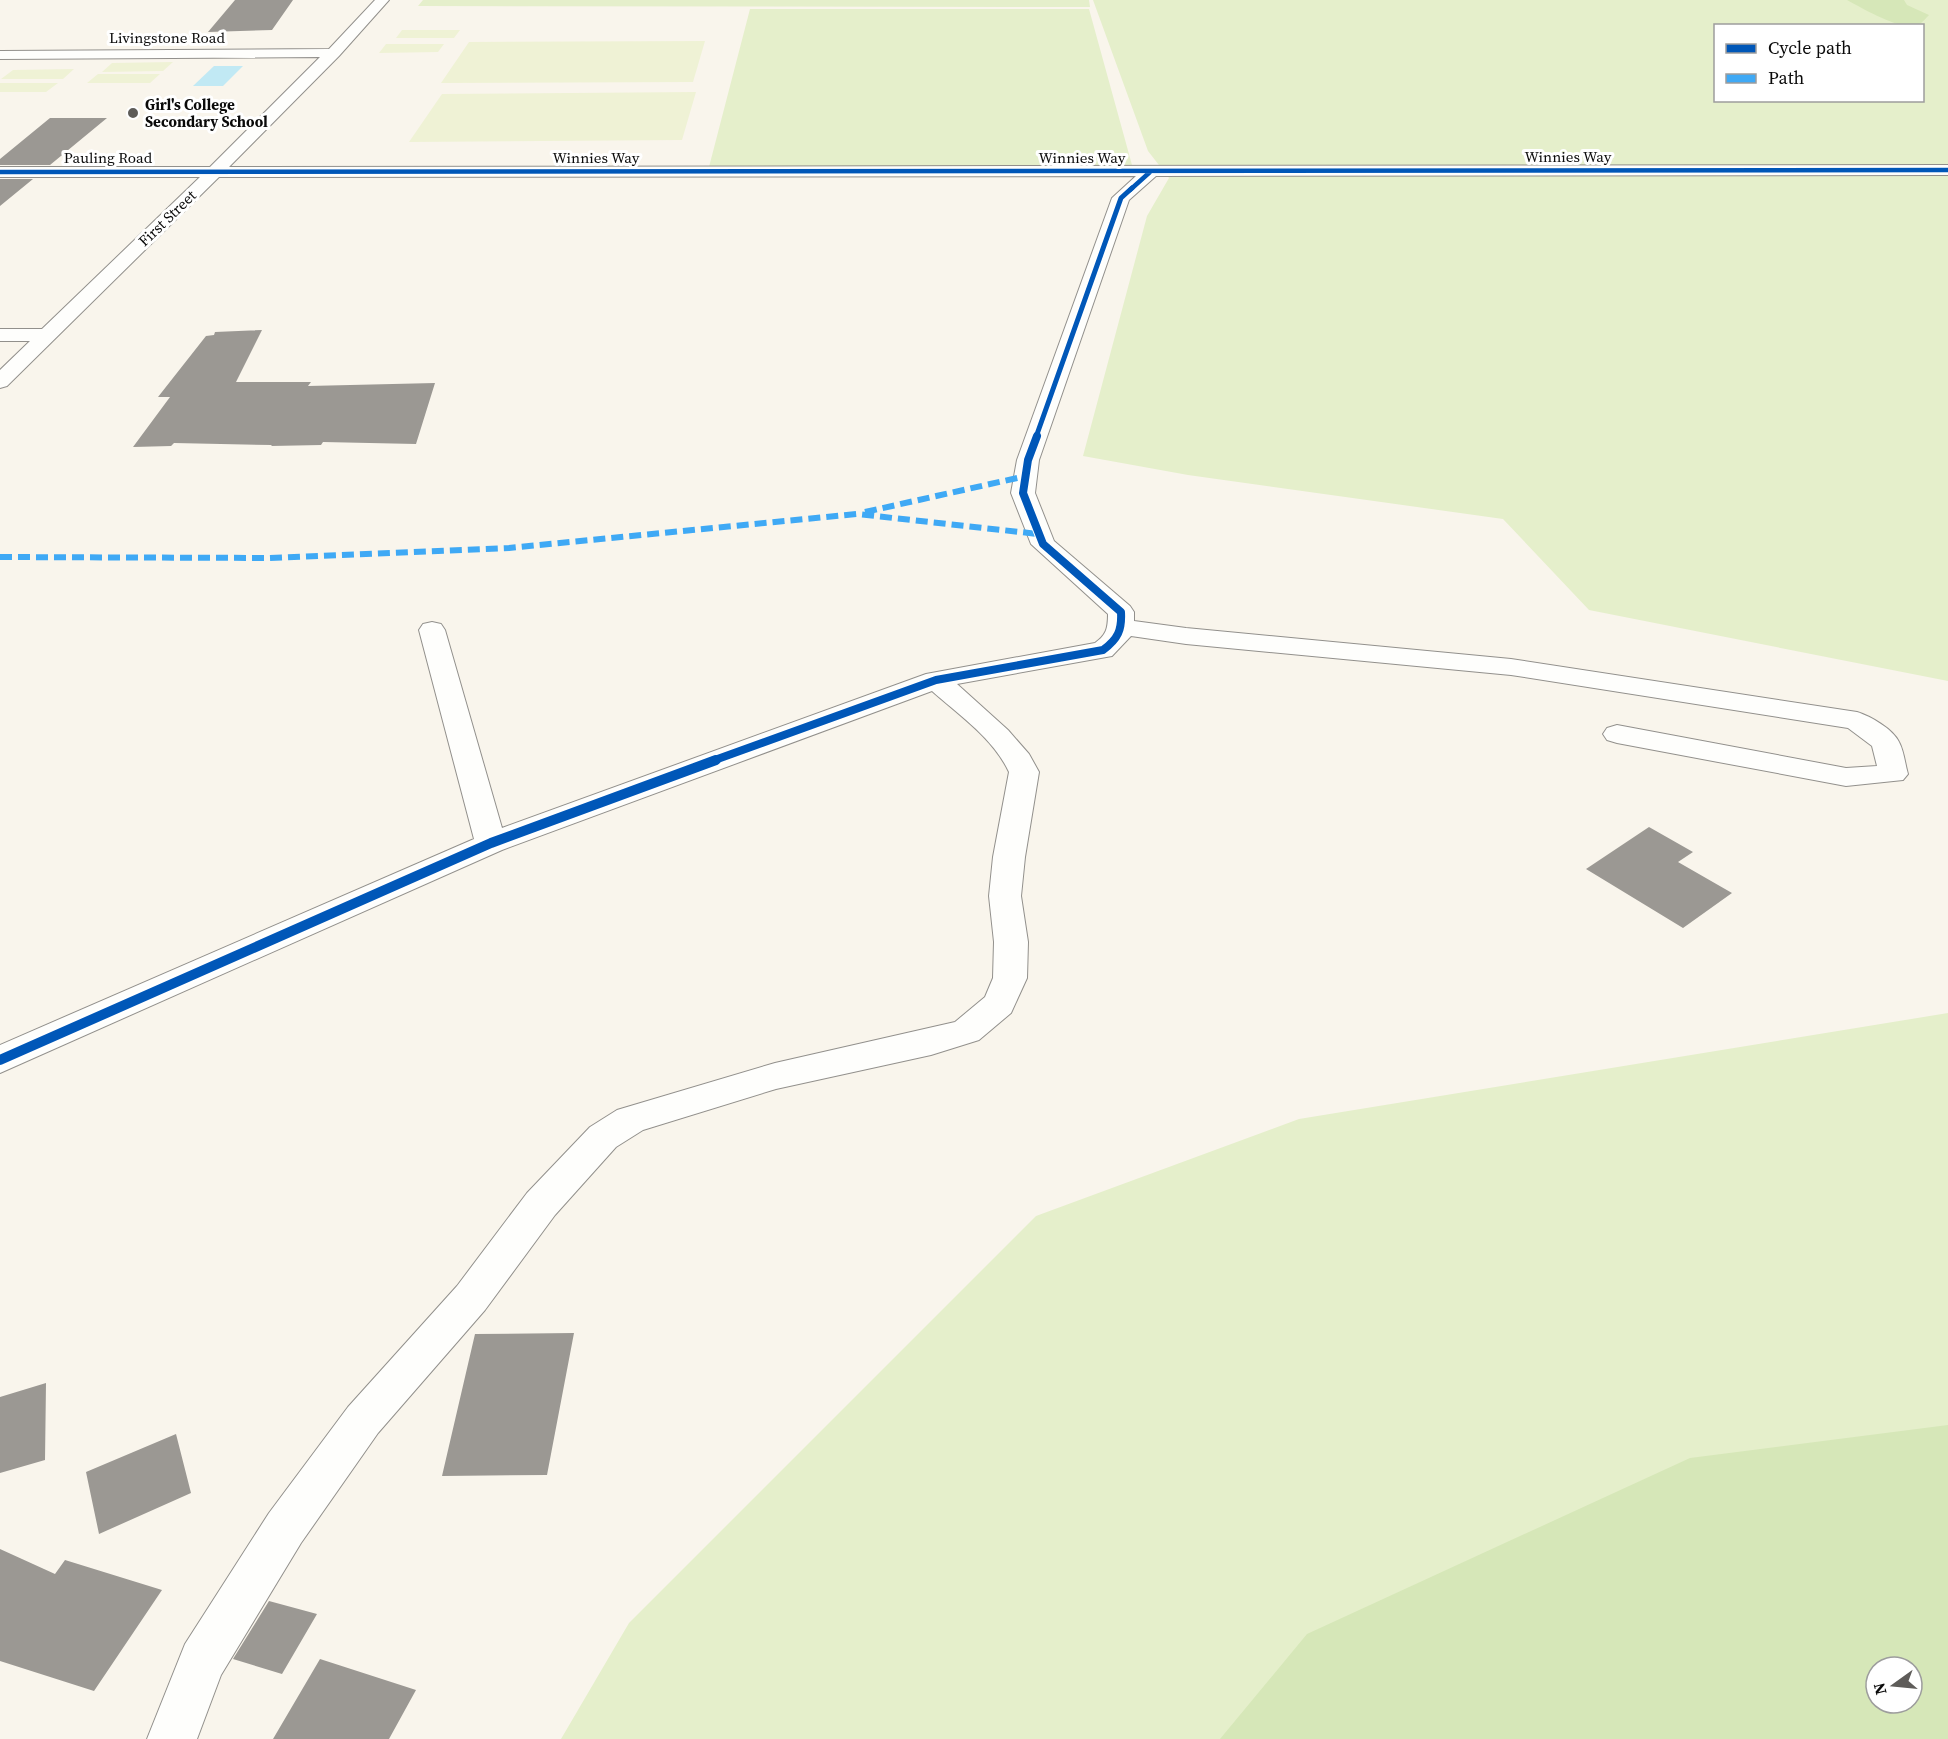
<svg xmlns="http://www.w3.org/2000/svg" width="1948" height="1739" viewBox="0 0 1948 1739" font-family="'Source Serif 4',serif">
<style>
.green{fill:#e5efcb;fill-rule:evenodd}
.forest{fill:#d6e7b8;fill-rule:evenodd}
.pitch{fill:#eff2d5}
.water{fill:#c1e9f4}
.building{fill:#9b9893}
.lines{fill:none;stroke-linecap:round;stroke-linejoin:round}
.street-casing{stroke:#92908c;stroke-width:2}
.street{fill:#fefefc;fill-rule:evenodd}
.quiet{stroke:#3fa9f5;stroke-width:6;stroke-dasharray:12 6;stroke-linecap:butt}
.cycleway-far3-casing{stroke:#fff;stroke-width:6}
.cycleway-far2-casing{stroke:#fff;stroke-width:8}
.cycleway-far1-casing{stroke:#fff;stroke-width:10}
.cycleway-casing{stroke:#fff;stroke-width:14}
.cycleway-far3{stroke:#0057b8;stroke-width:4.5}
.cycleway-far2{stroke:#0057b8;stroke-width:5}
.cycleway-far1{stroke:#0057b8;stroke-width:8}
.cycleway{stroke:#0057b8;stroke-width:10}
.poi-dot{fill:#5e5c59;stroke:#fff;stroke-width:2}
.labels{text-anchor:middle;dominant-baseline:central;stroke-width:6;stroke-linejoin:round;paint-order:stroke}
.far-street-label{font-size:15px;fill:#0a0a0a;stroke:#fff}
.far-poi-label{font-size:15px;font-weight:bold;fill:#0a0a0a;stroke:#fff;text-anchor:start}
</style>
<rect width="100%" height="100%" fill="#f9f5ec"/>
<path class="green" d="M423 0H1089L1090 7 418 6Z
M1093 0H1948V681L1589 610 1503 519 1188 475 1083 456 1147 216 1169 178 1148 151ZM1716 26H1922V100H1716Z
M750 9H1089L1132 165 709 167Z
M1948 1013V1739H561L629 1623 1036 1216 1299 1119ZM1876 1667H1912V1703H1876Z"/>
<path class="forest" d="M1847 0H1904L1907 5 1929 15C1926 18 1922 23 1918 25 1902 32 1862 8 1847 0Z
M1948 1425V1739H1220L1307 1634 1690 1458ZM1876 1667H1912V1703H1876Z"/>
<path class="pitch" d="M402 30H460L454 38H396Z
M705 41 693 82 441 83 469 42Z
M386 44H444L438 52 379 53Z
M173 62 163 71 102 72 112 63Z
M74 69 63 79H1L13 70Z
M98 74H160L150 83H87Z
M0 83H58L46 92H0Z
M696 92 682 140 409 142 442 94Z"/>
<path class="water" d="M214 66H243L223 86H193Z"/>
<path class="building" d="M235 0H293L272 30 208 32Z
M50 118H107L50 165H0V159Z
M0 179H33L0 206Z
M262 330 236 382H311L308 386 435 383 416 444 323 442 321 445 271 446 272 445 174 443 171 446 133 447 170 397H158L206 336 214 335 215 332Z
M1649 827 1693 852 1678 862 1732 893 1683 928 1586 869Z
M574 1333 547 1475 442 1476 475 1334Z
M46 1383 45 1460 0 1473V1397Z
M176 1434 191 1493 99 1534 86 1472Z
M0 1549 55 1574 65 1560 162 1590 94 1691 0 1661Z
M269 1601 317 1614 282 1674 233 1659Z
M320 1659 416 1690 389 1739H273Z"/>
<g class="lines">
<g class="street-casing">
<path id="street" d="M375 0H389L339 56 229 167 1948 165V175L1156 176 1129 200 1039 460 1035 493 1054 541 1130 606 1134 612V621L1186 628 1511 659 1857 712C1870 716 1893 729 1899 742 1904 751 1905 764 1908 774L1903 780 1846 786 1617 743 1607 740 1603 734 1607 728 1617 725 1846 768 1877 766 1872 746 1848 728 1511 675 1186 644 1131 636 1112 656 957 684 1008 730 1029 754 1039 772 1025 857 1021 896 1028 942 1027 978 1011 1013 979 1040 931 1055 776 1089 643 1130 616 1147 555 1215 485 1310 378 1433 301 1543 221 1675 197 1739H147L185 1644 269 1513 348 1407 457 1286 527 1193 590 1127 617 1110 775 1063 955 1022 985 997 993 978 994 942 989 896 993 857 1009 772C993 738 959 715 932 691L502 850 0 1073V1045L474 839 419 630 423 624 432 622 441 624 445 630 502 828 926 674 1095 643C1106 635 1108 629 1108 614L1031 544 1011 493 1017 460 1112 198 1136 176 219 177 7 386 0 388V370L30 341H0V329H42L200 177H0V167H210L320 57 0 59V51L329 49Z"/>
</g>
<use href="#street" class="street"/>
<path class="quiet" d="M865 512 1026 476
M0 557 269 558 509 548 857 514 1038 534"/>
<g class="cycleway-far3-casing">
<path id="cycleway-far3" d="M0 172 1948 170
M1130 190 1150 172"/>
</g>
<g class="cycleway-far2-casing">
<path id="cycleway-far2" d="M1036 437 1121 198 1132 188"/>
</g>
<g class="cycleway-far1-casing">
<path id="cycleway-far1" d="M712 761 936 680 1103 650C1118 639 1122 630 1121 612L1043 544 1023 493 1028 460 1037 436"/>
</g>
<g class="cycleway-casing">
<path id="cycleway" d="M0 1060 491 843 716 760"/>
</g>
<use href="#cycleway-far3" class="cycleway-far3"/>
<use href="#cycleway-far2" class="cycleway-far2"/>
<use href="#cycleway-far1" class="cycleway-far1"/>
<use href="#cycleway" class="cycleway"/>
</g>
<circle class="poi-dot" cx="133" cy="113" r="6"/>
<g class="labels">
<g class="far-street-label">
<text x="167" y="37">Livingstone Road</text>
<text x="1568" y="156">Winnies Way</text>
<text x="108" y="157">Pauling Road</text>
<text x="596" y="157">Winnies Way</text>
<text x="1082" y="157">Winnies Way</text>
<text transform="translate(167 218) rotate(-44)">First Street</text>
</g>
<g class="far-poi-label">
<text x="145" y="104">Girl's College<tspan x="145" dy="17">Secondary School</tspan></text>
</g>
</g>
<rect x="1714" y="24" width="210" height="78" fill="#ffffff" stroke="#9d9d9d" stroke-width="1.5"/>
<rect x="1726" y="44" width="30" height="9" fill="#0057b8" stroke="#9d9d9d" stroke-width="1.5"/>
<text x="1768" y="54" font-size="18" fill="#0a0a0a">Cycle path</text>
<rect x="1726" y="74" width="30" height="9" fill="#3fa9f5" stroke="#9d9d9d" stroke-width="1.5"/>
<text x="1768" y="84" font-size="18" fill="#0a0a0a">Path</text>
<g transform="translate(1894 1685) rotate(255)"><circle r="28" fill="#ffffff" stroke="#9d9d9d" stroke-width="1.5"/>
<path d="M0-4.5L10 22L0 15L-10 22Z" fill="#5e5c59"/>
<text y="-9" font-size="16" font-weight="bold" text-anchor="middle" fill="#0a0a0a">N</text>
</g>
</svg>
